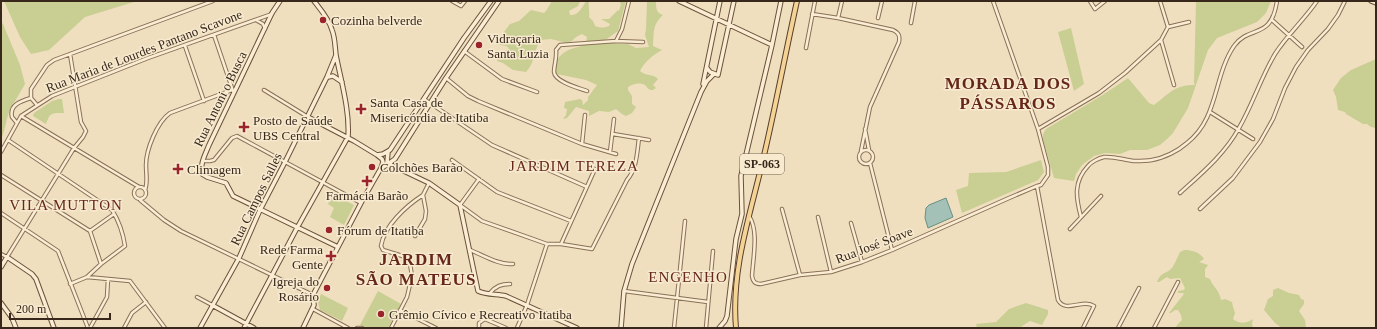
<svg xmlns="http://www.w3.org/2000/svg" width="1377" height="329" viewBox="0 0 1377 329" font-family="Georgia,serif">
<style>
.green{fill:#c9ce93}
.water{fill:#a3c1b7;stroke:#698f84}
.lines{fill:none;stroke-linecap:round;stroke-linejoin:round}
.street-casing{stroke:#897057;stroke-width:4.5}
.secondary-casing{stroke:#6b513a;stroke-width:5.5}
.primary-casing{stroke:#563e2c;stroke-width:6}
.street{stroke:#faedd3;stroke-width:2.5}
.secondary{stroke:#faedd3;stroke-width:3.5}
.primary{stroke:#f5d395;stroke-width:4}
.poi-dot{fill:#9a242a;stroke:#f7eacf;stroke-width:1.5}
.labels{text-anchor:middle;dominant-baseline:central;stroke-width:3;stroke-linejoin:round;paint-order:stroke}
.shield{fill:#f7eacf;stroke:#716252;stroke-width:1}
.shield-label{font-size:12px;font-weight:bold;fill:#38281c}
.poi-label{font-size:13px;fill:#38281c;stroke:#f7eacf;text-anchor:start}
.street-label{font-size:13px;fill:#38281c;stroke:#f7eacf}
.quarter-label{font-size:15px;letter-spacing:1px;fill:#66271a;stroke:#f7eacf}
.district-label{font-size:17px;font-weight:bold;letter-spacing:1px;fill:#66271a;stroke:#f7eacf}
</style>
<rect width="100%" height="100%" fill="#efdfbf"/>
<path class="green" d="M4 1H137L85 17 49 50 31 54 20 37Z
M552 1H580L578 6 569 11 570 15C578 16 582 8 586 1H589C588 7 590 11 589 17L593 21 595 26C600 28 604 28 609 26L610 24 601 19H609L618 10 619 11 621 4 619 1H626L618 31 604 41 618 44H628L636 48 649 47 645 35 646 29 647 1H656C656 8 656 13 663 15 652 25 654 33 653 46L662 50C654 54 644 62 640 71 645 76 654 74 658 79L653 85 656 88 653 90C648 90 648 88 645 85 639 82 633 84 628 87V90L632 96V104L636 107 632 113 626 116 622 114 616 109 609 112 599 111 589 116V111L576 107 567 118 563 119 566 115 567 109 564 108 565 102 580 99 582 100 583 105 588 100V97L597 85 586 80 552 73C554 62 561 52 571 49 577 47 581 47 586 43L587 37 582 34 576 37 572 41 567 43 551 39 540 40C534 50 535 63 526 72L513 70 503 63 497 61V56L509 48 506 46 495 44 510 24 519 21 531 10 544 13 546 11Z
M1196 1H1271L1266 13 1257 22 1217 38 1208 50 1188 108 1173 133 1167 139 1160 145 1147 150H1130L1120 154 1105 153 1094 156 1082 165 1076 174 1074 181 1054 178 1043 140V134L1046 129 1101 96 1128 78 1149 103 1154 105C1170 93 1174 85 1195 85L1194 83Z
M1 22 3 24 20 65 25 84C20 93 14 102 9 112 6 121 5 130 1 140Z
M1071 28 1084 84 1074 91 1058 32Z
M1376 59V128L1371 127 1367 124H1363L1346 114 1345 112 1338 110 1336 97 1333 90 1341 78 1351 70Z
M59 99H62L64 113C52 113 50 112 46 124L33 116 34 113 52 101Z
M1041 160 1044 172 1038 180 962 213 956 190 968 186 969 173 1006 172Z
M333 194 354 205 344 225 330 217 334 208 328 204Z
M1184 250C1191 250 1200 252 1204 259L1199 262 1208 265 1205 269V277L1210 279C1212 286 1219 289 1221 300L1225 299 1232 302 1233 307 1235 313 1233 319C1240 324 1245 324 1253 319L1252 324 1253 328H1175L1178 324 1182 320 1181 315 1178 310H1175L1171 313H1169L1184 294 1183 293H1178V291L1184 290 1185 288 1180 278 1170 279 1167 277 1159 282H1157C1160 273 1165 274 1171 269 1174 266 1178 256 1180 252Z
M1278 288 1289 293 1299 295 1301 299 1304 300V304L1299 311 1305 320 1306 328H1282L1275 323 1264 310 1268 299 1273 296V290Z
M378 291 401 304 388 328H366L360 325Z
M321 294 348 308 342 321 320 310 318 302Z
M1026 303 1048 310V314L1042 325 1030 321 1019 328H977L976 324 996 322 1009 309Z"/>
<path class="water" d="M946 198 953 217 928 228 925 218 926 208 929 205Z"/>
<g class="lines">
<g class="street-casing">
<path id="street" d="M452 1 461 6 465 1
M993 1 1038 129 1048 167V175L1041 185 1037 186 1058 300C1066 314 1083 298 1094 306L1083 328
M1090 1 1095 9 1105 1
M1160 1 1168 27
M812 14 838 18 893 30C899 33 900 36 899 42L870 107 861 151
M838 18 842 1
M878 18 882 1
M256 20 263 24 265 29
M1272 20 1302 47
M911 23 915 1
M214 35 233 91
M1161 40 1174 85
M616 41 622 29 629 1
M185 46 204 101
M806 48 815 1
M464 51 502 79 537 92
M446 78 468 96 478 101 582 144 616 154
M264 90 308 117
M587 91C579 88 555 82 554 72 554 65 557 58 556 50L560 45 616 41 643 42
M31 98V89L47 65 54 60 213 1
M31 98 37 105
M424 99 492 145 587 187
M1210 112 1253 139
M21 116 139 187
M17 123 12 117C9 105 21 101 31 98
M865 129 869 150
M1038 129 1099 93 1125 73 1161 40 1168 27 1189 22
M613 134 649 140
M8 140 112 210C119 221 123 233 125 246L101 264 87 277
M582 144 585 115
M859 157a7 7 0 1 1 14 0a7 7 0 1 1-14 0Z
M1 152 21 116 52 96 148 58 272 14
M610 152 614 119
M452 160 497 192 571 221
M203 161H210L214 160 232 138 237 136 361 203
M870 163 892 250
M1 175 90 231 101 264
M479 179 460 205 482 221 547 244H561L592 249 627 180C637 168 637 153 639 138
M134 193a6 6 0 1 1 12 0a6 6 0 1 1-12 0Z
M145 190C148 182 146 174 146 165 146 150 157 122 170 113L232 90
M1180 193C1201 174 1225 154 1239 128 1253 104 1261 77 1275 54 1287 35 1304 20 1317 1
M140 200 164 220 181 231 313 295
M782 209 800 275
M1200 209 1233 178 1260 142 1273 119 1285 88 1296 67 1308 50 1328 29 1338 15 1345 1
M1 213 58 251 88 328
M749 216C759 230 753 258 752 276 753 282 755 284 761 284L800 275 831 272 862 262 892 250 1009 198 1037 186
M818 217 831 272
M1081 217C1076 198 1073 182 1088 166 1091 162 1099 158 1104 157 1114 156 1124 160 1134 161 1139 161 1146 161 1152 160 1164 158 1178 151 1187 143 1219 118 1213 77 1234 46 1250 24 1271 41 1277 1
M851 223 862 262
M1070 229 1101 196
M90 231 114 214
M415 236 425 219 426 211 423 195 429 183
M561 244 595 169
M470 250C483 255 498 265 513 264
M1 254 7 257 74 148 83 137 86 131 81 122 70 54
M70 284 87 277 130 281 165 328
M624 291 708 302
M490 293C496 286 501 284 510 284
M197 297 212 305
M313 309 348 328
M400 310 436 328
M90 328 107 297 108 279
M124 328 132 313 146 302
M357 328H362
M391 328 407 297 412 276 409 258 383 250 381 246C384 226 406 206 423 195
M479 328V323L485 319 506 328
M517 328 527 305 547 244
M674 328 685 221
M706 328 713 251
M1118 328 1139 288
M1154 328 1178 282"/>
</g>
<g class="secondary-casing">
<path id="secondary" d="M280 1 272 13 209 145C205 155 200 163 202 174L207 177 226 183 233 196 338 247
M679 1 772 45
M1371 1 1376 3
M707 68 710 72 718 75 734 1
M328 77 333 76 342 82
M703 84 720 1
M388 152 387 163 429 183 460 205 478 291C486 295 497 294 506 296L577 328
M377 155 383 154 390 150 464 38 491 1
M382 168 395 159 446 78 499 1
M1 267 7 257 32 274 36 279 54 328
M1 303 12 318 16 328
M212 305 254 328
M200 328 239 258 260 210 285 162 327 77 336 55
M244 328 297 228 348 137C350 111 341 81 336 55 335 47 335 37 332 30 329 19 321 10 314 1
M303 328 314 305 313 295 361 203 381 168 383 162 382 159 377 155 354 141 308 117
M621 328 624 291 632 264 701 92 707 81 714 74
M719 328 725 321 727 316 736 239 742 214 741 176 772 45 781 1"/>
</g>
<g class="primary-casing">
<path id="primary" d="M736 328C731 272 749 218 762 164 775 110 785 55 797 1"/>
</g>
<use href="#street" class="street"/>
<use href="#secondary" class="secondary"/>
<use href="#primary" class="primary"/>
</g>
<g class="poi-dot">
<circle cx="323" cy="20" r="4"/>
<circle cx="479" cy="45" r="4"/>
<path d="M359 103h4v4h4v4h-4v4h-4v-4h-4v-4h4z"/>
<path d="M242 121h4v4h4v4h-4v4h-4v-4h-4v-4h4z"/>
<circle cx="372" cy="167" r="4"/>
<path d="M176 163h4v4h4v4h-4v4h-4v-4h-4v-4h4z"/>
<path d="M365 175h4v4h4v4h-4v4h-4v-4h-4v-4h4z"/>
<circle cx="329" cy="230" r="4"/>
<path d="M329 250h4v4h4v4h-4v4h-4v-4h-4v-4h4z"/>
<circle cx="327" cy="288" r="4"/>
<circle cx="381" cy="314" r="4"/>
</g>
<g class="labels">
<rect class="shield" x="740" y="154" width="44" height="20" rx="3"/>
<g class="shield-label">
<text x="762" y="164">SP-063</text>
</g>
<g class="poi-label">
<text x="331" y="20">Cozinha belverde</text>
<text x="487" y="38">Vidraçaria<tspan x="487" dy="15">Santa Luzia</tspan></text>
<text x="370" y="102">Santa Casa de<tspan x="370" dy="15">Misericórdia de Itatiba</tspan></text>
<text x="253" y="120">Posto de Saúde<tspan x="253" dy="15">UBS Central</tspan></text>
<text x="380" y="167">Colchões Barão</text>
<text x="187" y="169">Climagem</text>
<text x="367" y="195" text-anchor="middle">Farmácia Barão</text>
<text x="337" y="230">Fórum de Itatiba</text>
<text x="323" y="249" text-anchor="end">Rede Farma<tspan x="323" dy="15">Gente</tspan></text>
<text x="319" y="281" text-anchor="end">Igreja do<tspan x="319" dy="15">Rosário</tspan></text>
<text x="389" y="314">Grêmio Cívico e Recreativo Itatiba</text>
</g>
<g class="street-label">
<text transform="translate(144 51) rotate(-21)">Rua Maria de Lourdes Pantano Scavone</text>
<text transform="translate(220 99) rotate(-64)">Rua Antoni o Busca</text>
<text transform="translate(256 199) rotate(-64)">Rua Campos Salles</text>
<text transform="translate(874 245) rotate(-21)">Rua José Soave</text>
</g>
<g class="quarter-label">
<text x="574" y="166">JARDIM TEREZA</text>
<text x="66" y="205">VILA MUTTON</text>
<text x="688" y="277">ENGENHO</text>
</g>
<g class="district-label">
<text x="1008" y="83">MORADA DOS<tspan x="1008" dy="20">PÁSSAROS</tspan></text>
<text x="416" y="259">JARDIM<tspan x="416" dy="20">SÃO MATEUS</tspan></text>
</g>
</g>
<rect width="1377" height="329" fill="none" stroke="#38281c" stroke-width="4"/>
<path d="M10 313v6h100v-6" fill="none" stroke="#38281c" stroke-width="2"/>
<text x="16" y="313" font-size="12" fill="#38281c" stroke="#f7eacf" stroke-width="3" paint-order="stroke">200 m</text>
</svg>
